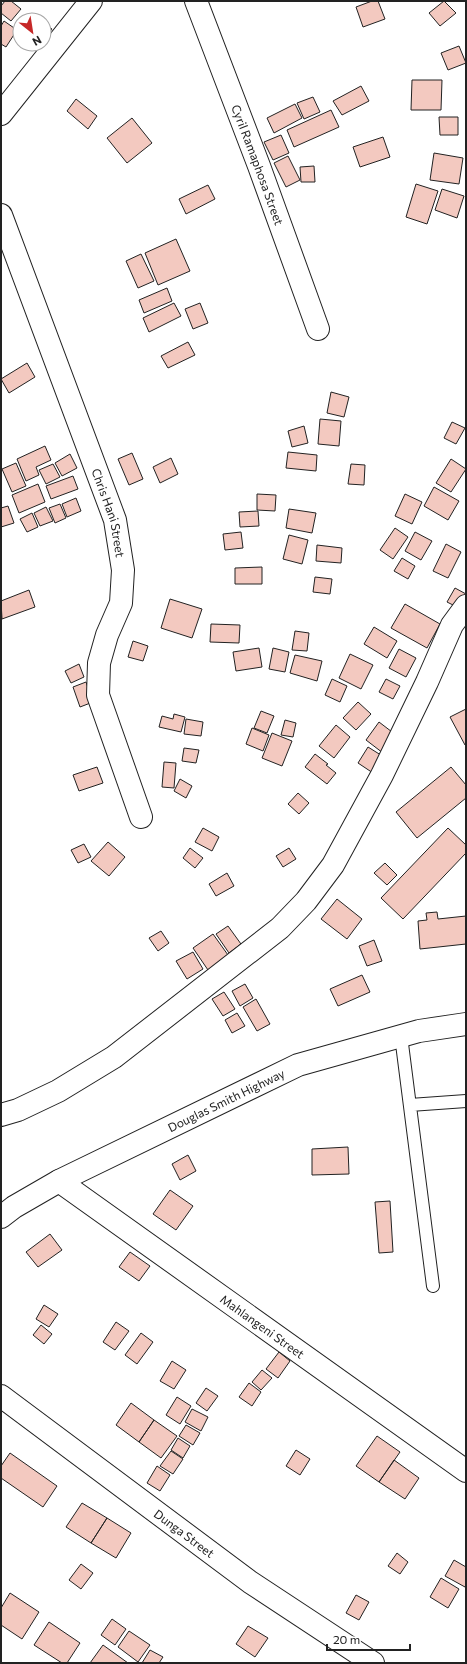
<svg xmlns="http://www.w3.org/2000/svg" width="467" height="1664" viewBox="0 0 467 1664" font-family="Commissioner,sans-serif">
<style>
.building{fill:#f3c9c0;stroke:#222}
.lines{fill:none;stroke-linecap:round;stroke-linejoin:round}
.service-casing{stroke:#222;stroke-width:14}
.minor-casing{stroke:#222;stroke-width:24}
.tertiary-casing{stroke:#222;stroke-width:24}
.service{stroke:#fff;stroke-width:12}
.minor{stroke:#fff;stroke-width:22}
.tertiary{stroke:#fff;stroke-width:22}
.labels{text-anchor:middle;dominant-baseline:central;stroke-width:3;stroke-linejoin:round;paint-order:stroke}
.street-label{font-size:12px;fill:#222;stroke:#fff}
</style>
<rect width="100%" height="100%" fill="#fff"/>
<path class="building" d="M5 1H11L21 9 11 21 1 13V6Z
M372 1H378L385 19 363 27 356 7Z
M444 1 456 13 440 26 429 13Z
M4 21 17 30 6 47 1 44V26Z
M44 23 52 29 44 39Z
M459 46 466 63 448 70 441 53Z
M412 80H442L441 110H411Z
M361 86 369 101 342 115 333 101Z
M313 97 320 112 304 119 297 103Z
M76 99 97 116 88 129 67 111Z
M295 104 302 118 274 133 267 118Z
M331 110 339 127 294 147 287 130Z
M439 117H458V135H440Z
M132 118 152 143 127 163 107 138Z
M281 135 289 153 273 160 264 142Z
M383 137 390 157 360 167 353 147Z
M434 153 463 158 459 184 430 180Z
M288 156 300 180 286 187 274 163Z
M314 166 315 182H301L300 167Z
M416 184 438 191 427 224 406 217Z
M208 185 215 199 186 214 179 199Z
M442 189 464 196 457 218 435 210Z
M176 239 190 271 158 285 145 253Z
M141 254 154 281 138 288 126 261Z
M167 288 172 301 144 313 139 300Z
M174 303 181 316 149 332 143 318Z
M200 303 208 323 193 329 185 309Z
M188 342 195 355 168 368 161 356Z
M27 363 35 377 9 393 1 379Z
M331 392 349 397 344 417 327 413Z
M320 419 341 421 339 446 318 444Z
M452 422 465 428 456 444 444 438Z
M304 426 308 443 292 447 288 431Z
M45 446 51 460 36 467 39 475 26 481 17 459Z
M288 452 317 455 316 471 286 468Z
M132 453 143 479 129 485 118 459Z
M70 454 77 468 62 476 55 463Z
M171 458 178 474 160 483 153 467Z
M451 459 466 469 451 492 436 483Z
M16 463 26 486 12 492 2 469Z
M53 464 60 477 46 484 39 470Z
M351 464 365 465 364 485 348 484Z
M73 476 78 489 51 499 46 486Z
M38 484 45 502 19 513 12 495Z
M434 487 459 501 448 520 424 506Z
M257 494 276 495 275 511 257 510Z
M405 494 422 502 412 524 395 516Z
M76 498 81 511 67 517 62 504Z
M60 504 66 518 55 523 49 508Z
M8 506 14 523 1 527V508Z
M46 507 53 521 40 526 34 513Z
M289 509 316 513 312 533 286 528Z
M258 511 259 526 240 527 239 512Z
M32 513 38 527 27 532 20 519Z
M395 528 408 537 393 559 380 550Z
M241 532 243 548 225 550 223 534Z
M415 532 432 541 421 560 405 551Z
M289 535 308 540 302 564 283 559Z
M446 544 461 552 448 578 433 571Z
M317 545 342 548 341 563 316 561Z
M402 558 415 566 408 579 394 571Z
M262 567V584H235V568Z
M315 577 332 579 330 594 313 592Z
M455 588 466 594 459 608 447 602Z
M29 590 35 607 2 619 1 601Z
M170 599 202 609 192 638 161 628Z
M405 604 440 624 427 648 391 628Z
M211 624 240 625 239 643 210 642Z
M374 627 397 641 387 658 364 644Z
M295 631 309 633 307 651 292 650Z
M133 641 148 646 143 661 128 657Z
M259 648 262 667 236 671 233 652Z
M273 648 289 652 285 672 269 669Z
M399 649 416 658 406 677 389 668Z
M350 654 373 665 361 689 339 678Z
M295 655 322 661 317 681 290 673Z
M79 664 84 677 71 683 65 671Z
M332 679 347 686 340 702 325 695Z
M386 679 400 686 393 699 379 692Z
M86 682 93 702 80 707 73 687Z
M358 702 371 714 356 730 343 718Z
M466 709V744L465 745 450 717Z
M261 711 274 716 267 733 254 728Z
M174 714 185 717 181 732 159 727 162 716 173 719Z
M186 719 203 722 201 736 184 734Z
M285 720 296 723 293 737 281 735Z
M379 722 396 735 383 753 366 740Z
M336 725 350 737 334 758 319 746Z
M252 728 269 735 263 751 246 744Z
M272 733 292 741 282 766 262 758Z
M368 747 384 757 373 773 358 763Z
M184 748 199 750 196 763 182 761Z
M315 754 328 764 326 765 336 773 327 784 305 767Z
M164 762 176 763 174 788 162 787Z
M97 767 103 783 79 791 73 775Z
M451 767 466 785V798L417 838 396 812Z
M180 779 192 786 186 798 174 791Z
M298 793 309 803 299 814 288 804Z
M203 828 219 837 212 851 195 842Z
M448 828 466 845V853L403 919 381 898Z
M108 842 125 857 109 876 91 861Z
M84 844 91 857 78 863 71 850Z
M190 848 203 858 195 868 183 858Z
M289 848 296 859 283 867 276 856Z
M385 863 397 875 387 885 374 873Z
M227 873 234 886 216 896 209 884Z
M337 899 362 919 347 939 321 919Z
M437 912 438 919 466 916V944L420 949 418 921 427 920 426 913Z
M228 926 241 944 229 953 216 934Z
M161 931 169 943 158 951 149 938Z
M213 934 228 955 208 970 193 948Z
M374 940 382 961 367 966 359 946Z
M193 952 203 969 187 979 176 961Z
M362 975 370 992 338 1006 330 989Z
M245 984 253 998 240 1006 232 991Z
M224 992 235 1009 223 1016 212 999Z
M256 999 270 1024 257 1031 243 1007Z
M237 1013 245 1026 232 1033 225 1020Z
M348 1147 349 1174 312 1175V1149Z
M188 1155 196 1171 180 1180 172 1164Z
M170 1190 193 1206 176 1230 153 1214Z
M390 1201 393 1252 379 1253 375 1202Z
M50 1234 62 1250 38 1267 26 1252Z
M130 1252 150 1266 139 1281 119 1267Z
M44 1305 58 1314 49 1327 36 1319Z
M116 1322 129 1331 115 1350 103 1342Z
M41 1325 52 1334 44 1344 33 1335Z
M141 1333 153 1342 137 1364 125 1355Z
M279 1352 290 1361 278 1378 266 1369Z
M172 1361 186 1370 174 1389 160 1381Z
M262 1370 272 1378 261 1390 252 1382Z
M249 1383 261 1392 252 1406 239 1397Z
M206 1388 218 1396 207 1411 196 1403Z
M177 1397 191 1406 180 1424 166 1415Z
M131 1403 154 1420 139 1442 116 1425Z
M192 1409 208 1417 201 1431 185 1422Z
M154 1420 177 1436 161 1458 139 1442Z
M186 1425 200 1433 193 1445 179 1436Z
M377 1436 400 1452 379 1482 356 1466Z
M178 1438 190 1446 183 1458 171 1450Z
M296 1450 310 1459 300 1475 286 1466Z
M171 1451 183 1459 173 1474 160 1466Z
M10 1453 57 1486 43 1507 1 1478V1466Z
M394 1460 419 1478 405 1499 379 1482Z
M157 1466 170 1475 160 1491 147 1483Z
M82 1503 107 1518 91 1543 66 1527Z
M107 1518 131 1533 116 1558 91 1543Z
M397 1553 408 1562 400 1574 388 1566Z
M454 1560 466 1567V1585L465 1587 445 1576Z
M81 1564 93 1573 81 1589 69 1580Z
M441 1578 459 1589 448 1608 430 1597Z
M10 1593 39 1612 22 1639 1 1625V1608Z
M356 1595 369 1602 359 1620 346 1613Z
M112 1619 126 1629 115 1645 101 1635Z
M49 1622 80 1643 67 1663H62L34 1645Z
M248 1626 268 1638 255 1657 236 1644Z
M129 1631 150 1645 138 1662 118 1647Z
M103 1645 128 1663H90Z
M150 1650 163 1657 159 1663H142Z"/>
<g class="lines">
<g class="service-casing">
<path id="service" d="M401 1036 433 1286
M410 1105 466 1101"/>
</g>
<g class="minor-casing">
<g id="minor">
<path id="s1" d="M196 1 259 166 318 329"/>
<path d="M1 114 91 1"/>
<path id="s2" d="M1 215 115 520 123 570 121 603 107 635 99 663 98 695 141 817"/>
<path d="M1 1115 18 1110 58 1091 114 1057 280 928 306 901 333 865 382 775 427 682 452 625 466 606"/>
<path id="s3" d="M59 1181 466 1471"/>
<path id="s4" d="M1 1396 250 1582 373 1663"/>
</g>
</g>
<g class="tertiary-casing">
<g id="tertiary">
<path id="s5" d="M1 1217 14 1207 59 1181 298 1065 419 1031 466 1024"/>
</g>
</g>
<use href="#service" class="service"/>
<use href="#minor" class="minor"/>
<use href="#tertiary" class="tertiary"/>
</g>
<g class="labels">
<g class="street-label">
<text stroke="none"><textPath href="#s1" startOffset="175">Cyril Ramaphosa Street</textPath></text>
<text stroke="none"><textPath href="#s2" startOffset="317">Chris Hani Street</textPath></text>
<text stroke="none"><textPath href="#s5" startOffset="254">Douglas Smith Highway</textPath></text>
<text stroke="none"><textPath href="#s3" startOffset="250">Mahlangeni Street</textPath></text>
<text stroke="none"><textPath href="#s4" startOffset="229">Dunga Street</textPath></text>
</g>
</g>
<rect width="467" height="1664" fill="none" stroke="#222222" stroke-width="4"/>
<g transform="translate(32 32) rotate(150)"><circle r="19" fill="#ffffff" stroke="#a7a7a7"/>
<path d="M0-3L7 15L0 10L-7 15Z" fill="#c62828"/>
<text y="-6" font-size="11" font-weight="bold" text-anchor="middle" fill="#222222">N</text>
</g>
<path d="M327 1644v6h83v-6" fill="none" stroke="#222222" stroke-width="2"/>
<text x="333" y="1644" font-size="12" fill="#222222" stroke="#ffffff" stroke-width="3" paint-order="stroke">20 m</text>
</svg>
